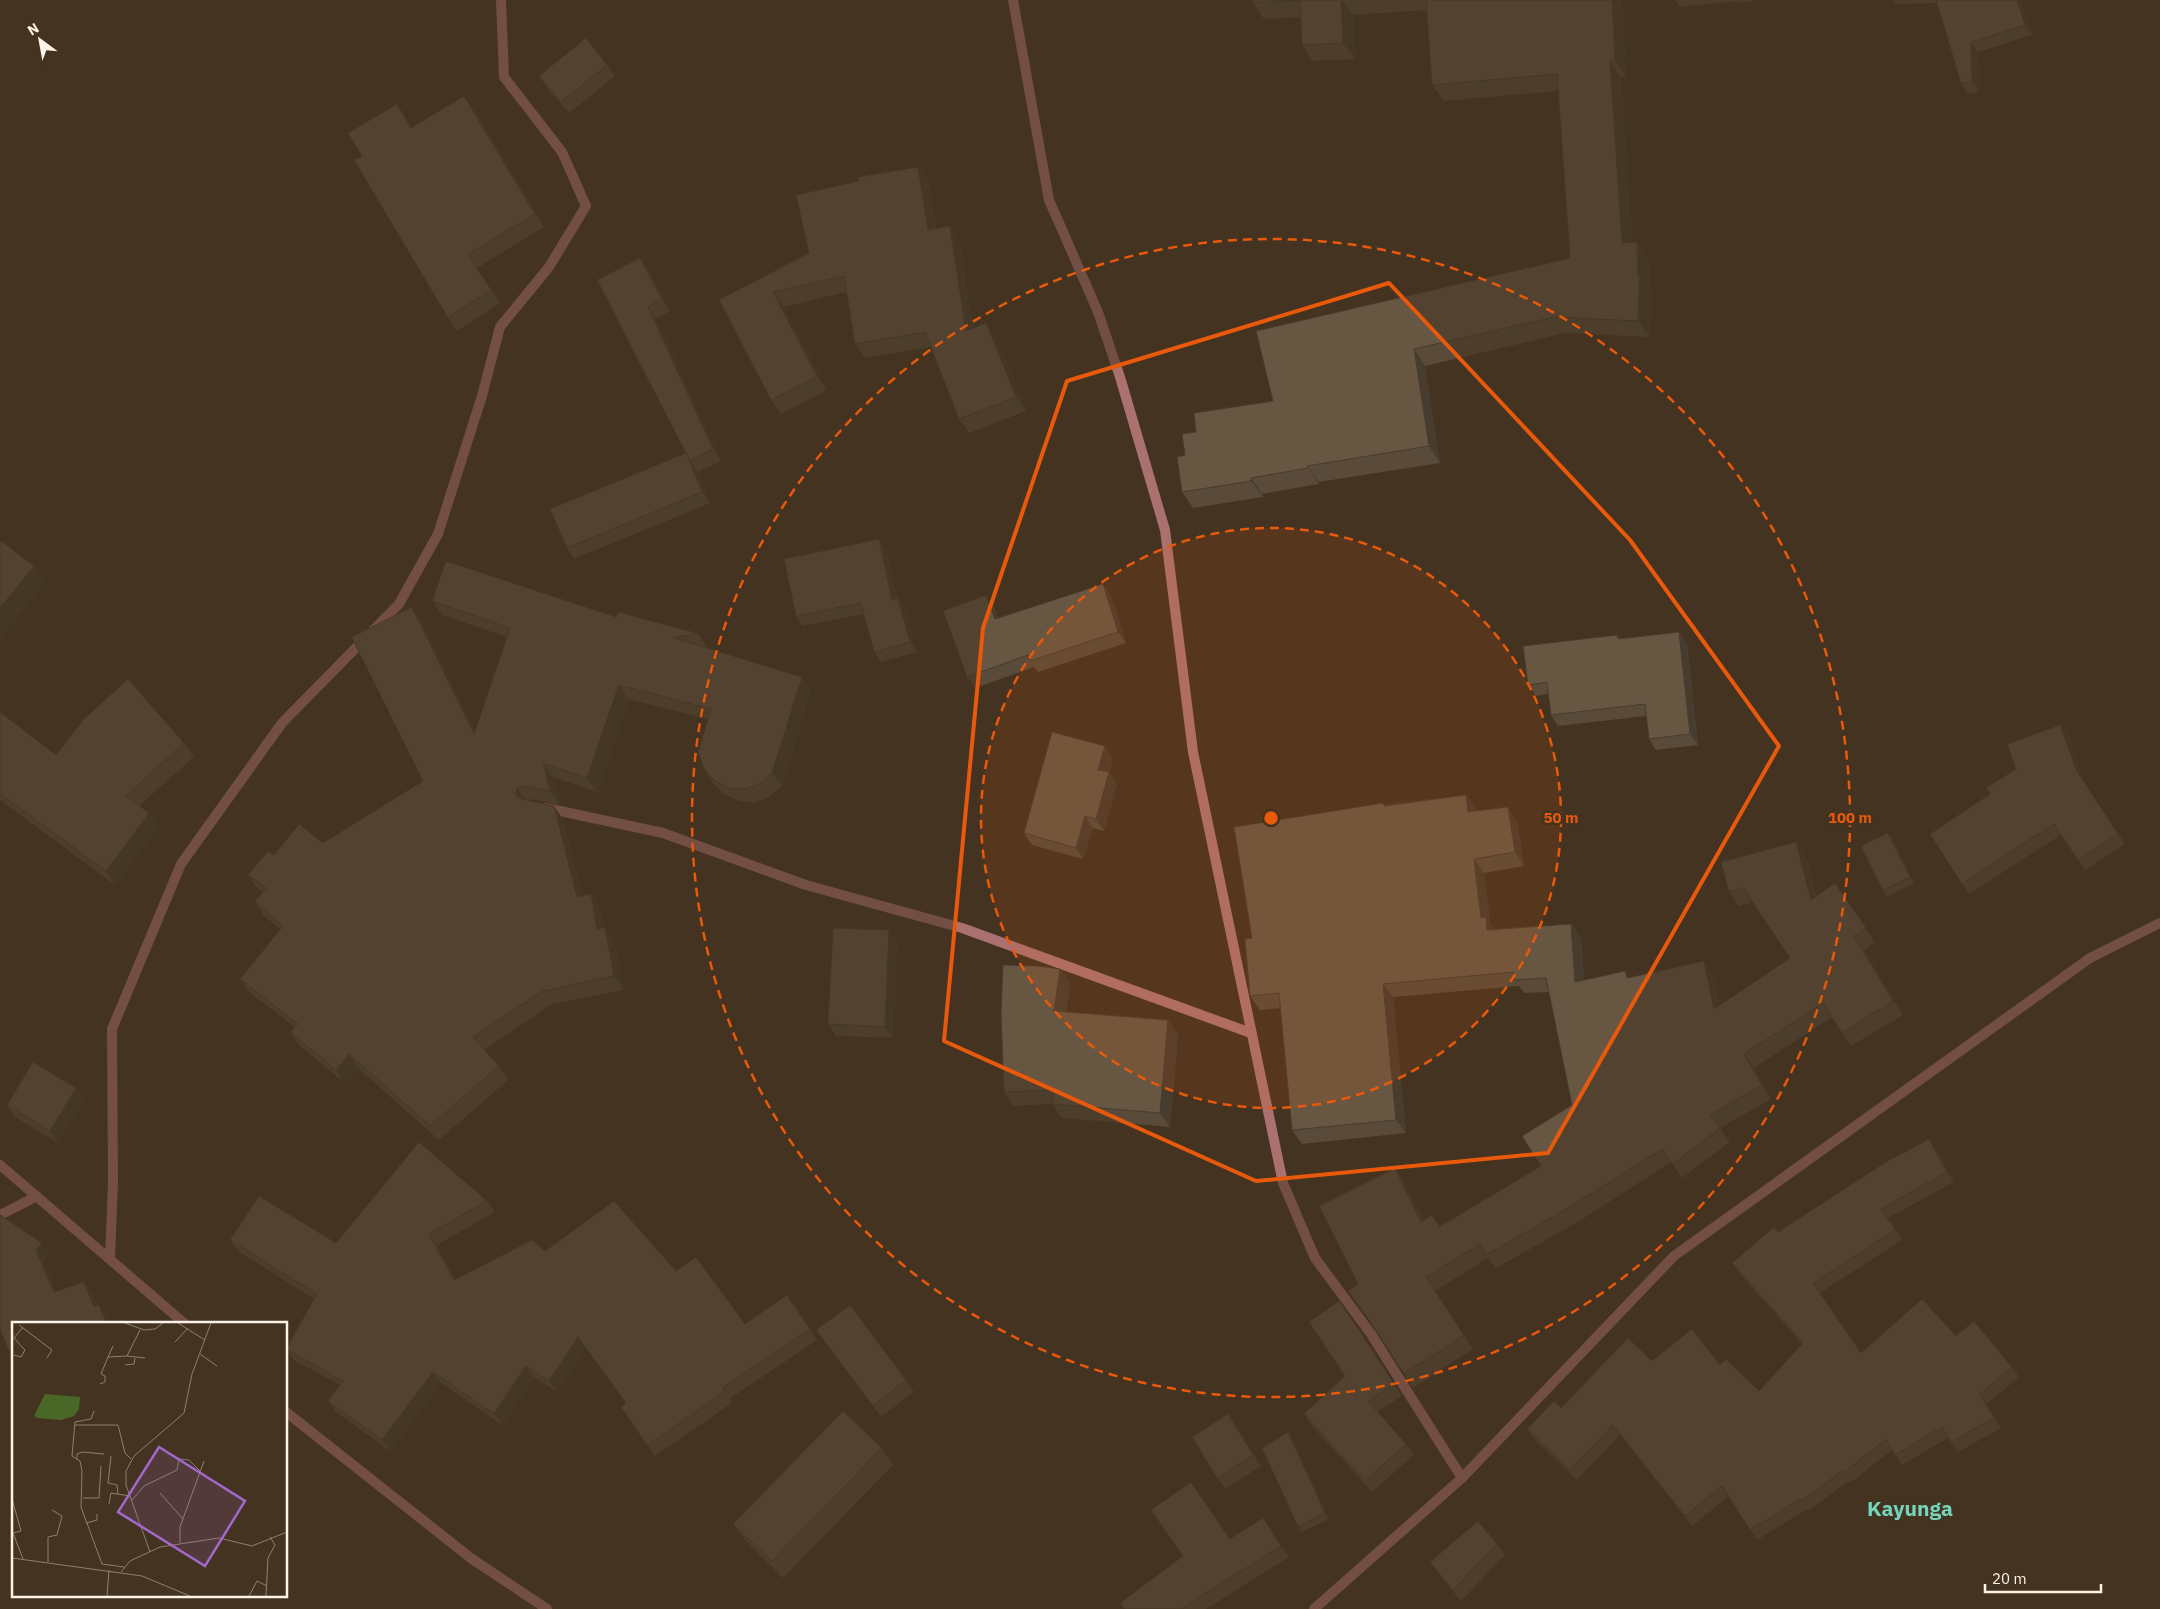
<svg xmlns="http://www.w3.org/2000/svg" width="2160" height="1609" viewBox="0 0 2160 1609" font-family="'IBM Plex Sans',sans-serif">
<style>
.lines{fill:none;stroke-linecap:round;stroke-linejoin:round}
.service{stroke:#ab7070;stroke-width:10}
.minor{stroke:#ab7070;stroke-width:10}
.tertiary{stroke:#ab7070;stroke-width:10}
.wall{fill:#594a39}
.shaded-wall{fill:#483c2e}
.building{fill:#675642;stroke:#483c2e}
.marked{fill:none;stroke:#e8590c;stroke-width:4;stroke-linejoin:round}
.ring{fill:none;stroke:#e8590c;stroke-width:2.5;stroke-dasharray:9 6}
.labels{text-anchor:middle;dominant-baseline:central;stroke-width:5;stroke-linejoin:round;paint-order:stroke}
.district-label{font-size:21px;font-weight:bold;fill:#74d5bc;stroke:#433320}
.inset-road{fill:none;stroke:#8d8070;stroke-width:1}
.view{fill:#a268cb;fill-opacity:0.15;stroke:#a268cb;stroke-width:2.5}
.inset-edge{fill:none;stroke:#fdf3e7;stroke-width:2.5}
.centre{fill:#e8590c;stroke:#433320;stroke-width:2.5}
.ring-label{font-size:15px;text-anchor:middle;font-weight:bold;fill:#e8590c;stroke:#433320;stroke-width:5;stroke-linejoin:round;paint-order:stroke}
</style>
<rect width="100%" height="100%" fill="#433320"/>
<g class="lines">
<path class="service" d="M546 808 663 833 806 885 962 928 1251 1033"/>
<path class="minor" d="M1013 0 1049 200 1098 312 1120 377 1165 530 1193 752 1283 1183 1315 1258 1371 1334 1462 1478
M0 1165 184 1323
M0 1215 37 1196
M110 1258 113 1182 112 1029 181 864 282 723 399 604 438 534 482 396 500 327 549 267 586 206 562 152 504 77 501 0
M286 1412 472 1559 547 1609"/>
<path class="tertiary" d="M1314 1609 1462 1478 1674 1256 2090 958 2160 923"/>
</g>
<path class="wall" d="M1253 0H1622L1626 77H1621L1632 242 1649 258 1650 288 1652 291 1649 337 1565 333 1425 366 1440 463 1319 482V484L1262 494 1263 497 1193 508 1182 492 1185 455 1196 432 1273 401 1570 258 1559 91 1444 101 1432 85 1427 10 1353 15 1355 59 1313 61 1302 45 1301 17 1264 19 1253 3Z
M1675 0H1759L1738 3 1737 1 1680 7Z
M1892 0H2021L2032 35 1978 52 1979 92 1968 94 1961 83 1937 3 1895 4Z
M607 65 615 76 569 113 547 88 539 76Z
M397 104 412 128 474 110 544 227 477 268 500 303 457 331 448 318 362 156Z
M928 181 936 229 960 241 973 328 996 337 1026 411 969 433 959 419 931 347 865 358 855 344 846 292 783 307 827 390 781 414 771 400 719 300 809 253Z
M640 258 648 269 670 311 656 319 721 461 698 472 695 468 710 503 574 559 567 548 687 455 597 280Z
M879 539 886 549 897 599 898 598 906 609 917 652 881 662 874 652 864 614 803 626 796 616Z
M1111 595 1126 643 1038 672 1034 667 975 688 967 677 994 606 998 618Z
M432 601 616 617 697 633 707 647H704L802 677 811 691 782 786 769 797 755 803 739 801 724 794 713 783 704 769 708 719 628 699 597 792 553 777 560 805 533 799 529 801 563 819 582 896 591 894 601 908 604 928 605 927 614 941 624 990 552 1004 484 1050 499 1066 508 1080 439 1140 358 1068 345 1083 300 1046 290 1032 295 1027 250 993 240 979 281 929 264 916 255 902 263 892 258 889 248 875 274 855 323 843 423 781 421 621 475 731 507 637 442 615Z
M1617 635 1620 639 1687 643 1698 745 1656 750 1649 739 1646 716 1558 726 1551 715 1548 694 1536 696 1528 685Z
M0 712 56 755 184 743 194 757 139 806 149 813 159 827 115 885 0 800Z
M2060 725 2068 735 2084 782 2125 844 2085 870 2061 835 1969 894 1962 884 1990 794Z
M1113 758 1109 772 1117 784 1104 831 1093 828 1083 859 1032 845 1024 833Z
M1466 795 1476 809V811L1517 821 1524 866 1484 873 1490 923 1494 929 1571 924 1581 937 1584 980 1630 978 1704 961 1714 974 1720 1005 1790 958 1753 902 1739 906 1729 892 1806 856 1816 896 1835 883 1875 942 1864 950 1903 1015 1851 1046 1832 1017 1754 1068 1771 1099 1720 1128 1730 1142 1682 1178 1671 1162 1578 1222 1496 1268 1488 1258 1435 1291 1473 1349 1413 1388 1404 1374 1358 1284 1405 1182 1424 1220 1432 1215 1440 1226 1541 1166 1572 1105 1549 992 1524 993 1519 986 1393 997 1406 1133 1302 1144 1292 1130 1281 1008 1260 1010 1250 996 1252 938 1385 805Z
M1888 833 1892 838 1914 883 1887 897 1883 891Z
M897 942 893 1038 836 1036 828 1024Z
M1060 969 1070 983 1066 1012 1168 1020 1178 1034 1170 1127 1062 1118 1052 1104 1013 1106 1004 1092Z
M76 1088 84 1099 58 1143 15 1117 7 1105Z
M1936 1148 1954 1182 1888 1218 1902 1240 1820 1293 1861 1353 1956 1336 2012 1367 2019 1377 1987 1404 2001 1428 1958 1452 1948 1438 1902 1465 1892 1450 1850 1483 1849 1481 1808 1511 1807 1509 1757 1540 1729 1496 1692 1526 1620 1435 1577 1480 1534 1439 1527 1429 1561 1408 1652 1361 1720 1365 1759 1391 1802 1344 1739 1273 1732 1263 1778 1232Z
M487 1201 495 1212 437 1245 455 1280 545 1251 676 1271 745 1324 787 1295 817 1340 729 1399 732 1403 655 1456 621 1407 626 1403 586 1348 557 1392 534 1377 502 1425 441 1383 390 1451 336 1412 328 1401 340 1385 294 1360 286 1349 314 1299 238 1251 230 1240 336 1243Z
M0 1215 42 1243 48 1253 43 1260 57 1292 84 1282 91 1291 97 1306 99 1305 106 1315 109 1323H14V1358L9 1351 0 1329Z
M816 1330 906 1380 914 1392 881 1417Z
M1365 1338 1402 1396 1377 1412 1406 1444 1414 1455 1372 1492 1312 1426 1304 1414 1345 1376Z
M1228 1414 1236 1425 1261 1466 1225 1489 1217 1478Z
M1288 1432 1292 1438 1329 1519 1302 1532 1298 1527Z
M882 1448 893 1465 783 1578 745 1540 733 1524Z
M1263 1518 1289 1557 1206 1609H1124L1230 1538Z
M1497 1544 1505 1555 1461 1601 1438 1573 1430 1562Z"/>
<path class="shaded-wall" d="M1341 0H1342L1353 15 1355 59 1343 43Z
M1612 0H1622L1626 77 1615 60Z
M2017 0H2021L2032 35 2025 25Z
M1971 42 1978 52 1979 92 1972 82Z
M1610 61 1621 77 1634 259 1622 243Z
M464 96 474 110 544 227 535 214Z
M397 104 406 118 421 142 411 128Z
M918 167 928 181 938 245 928 230Z
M950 226 960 241 976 345 966 331Z
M1637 242 1649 258 1650 288 1652 291 1649 337 1638 321V275Z
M640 258 648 269 670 311 662 299Z
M773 292 783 307 827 390 817 376Z
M648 307 656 319 721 461 713 449Z
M986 323 996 337 1026 411 1016 397Z
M1414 349 1425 366 1440 463 1429 446Z
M686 453 695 468 710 503 702 492Z
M1307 466 1319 482V484L1308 468Z
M1251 478 1262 494 1263 497 1251 481Z
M879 539 886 549 899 610 892 600Z
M34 566 45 583 0 639V608Z
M1103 584 1111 595 1126 643 1118 632Z
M986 595 994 606 1003 630 995 619Z
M898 598 906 609 917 652 910 642Z
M412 607 421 621 483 748 474 734Z
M1679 632 1687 643 1698 745 1690 734Z
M802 677 811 691 782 786 772 773Z
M619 685 628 699 597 792 587 778Z
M2060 725 2068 735 2084 782 2125 844 2077 771Z
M1105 746 1113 758 1106 781 1098 770Z
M543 763 553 777 560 805 550 791Z
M1109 772 1117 784 1104 831 1096 819Z
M517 788 527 802 526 809 516 795Z
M1466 795 1476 809 1478 826 1468 812Z
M554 806 563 819 586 910 577 897Z
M1508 807 1517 821 1524 866 1515 852Z
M149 813 159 827 115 885 106 871Z
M1085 816 1093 828 1083 859 1076 848Z
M1888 833 1892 838 1914 883 1910 877Z
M1796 842 1806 856 1820 914 1811 900Z
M1474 859 1484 873 1490 923 1496 931 1487 930 1481 918Z
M591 894 601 908 606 943 597 929Z
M1571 924 1581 937 1585 995 1575 982Z
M605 927 614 941 624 990 614 976Z
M889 930 897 942 893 1038 885 1027Z
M1854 936 1864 950 1903 1015 1893 1001Z
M1704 961 1714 974 1724 1023 1714 1009Z
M1060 969 1070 983 1064 1025 1054 1011Z
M1625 971 1635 985 1627 978Z
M1383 984 1393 997 1406 1133 1396 1120Z
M1168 1020 1178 1034 1170 1127 1160 1113Z
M349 1054 358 1068 345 1083 336 1070Z
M1744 1054 1754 1068 1771 1099 1762 1085Z
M76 1088 84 1099 58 1143 50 1131Z
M1929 1139 1936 1148 1954 1182 1947 1172Z
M1395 1168 1405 1182 1431 1236 1421 1222Z
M429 1234 437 1245 462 1291 454 1280Z
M42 1243 48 1253 43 1260 61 1302 54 1292 36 1250Z
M84 1282 91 1291 101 1317 94 1307Z
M99 1305 106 1315 109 1323H106Z
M1357 1327 1365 1338 1402 1396 1394 1384Z
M578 1337 586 1348 557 1392 549 1381Z
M526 1366 534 1377 502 1425 494 1414Z
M433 1372 441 1383 390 1451 382 1440Z
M1980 1394 1987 1404 2001 1428 1994 1418Z
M1228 1414 1236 1425 1261 1466 1253 1455Z
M1288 1432 1292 1438 1329 1519 1325 1513Z
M1263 1518 1271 1529 1289 1557 1281 1546Z"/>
<path class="building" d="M1253 0H1341L1343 43 1302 45 1300 0 1253 3Z
M1426 0H1612L1615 60 1610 61 1622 243 1637 242 1638 275H1640L1638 321 1554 317 1414 349 1429 446 1307 466 1308 468 1251 478V481L1182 492 1177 457 1185 455 1182 434 1196 432 1194 413 1273 401 1256 331 1570 258 1557 74 1432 85Z
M1936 0H2017L2025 25 1971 42 1972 82 1961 83Z
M586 38 607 65 561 102 539 76Z
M464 96 535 214 468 254 491 290 448 318 354 160 362 156 348 133 397 104 411 128Z
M918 167 928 230 950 226 966 331 986 323 1016 397 959 419 925 332 855 344 844 276 773 292 817 376 771 400 719 300 809 253 796 195 859 181 858 177Z
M640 258 662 299 648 307 713 449 690 461 597 280Z
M686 453 702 492 567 548 550 509Z
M879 539 892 600 898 598 910 642 874 652 861 603 796 616 784 559Z
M0 540 34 566 0 608Z
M446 561 616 617 618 612 697 633 674 638 802 677 772 773 760 784 745 789 729 788 715 781 704 769 698 752 711 709 619 685 587 778 543 763 550 791 524 786 517 788 516 795 521 799 554 806 577 897 591 894 597 929 605 927 614 976 543 991 473 1037 499 1066 430 1126 349 1054 336 1070 290 1032 298 1024 240 979 283 926 255 902 266 888 248 875 268 851 274 855 299 824 323 843 423 781 352 638 354 636 412 607 474 734 510 628 432 601Z
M1103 584 1118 632 1030 661 1028 655 967 677 943 611 986 595 995 619Z
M1679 632 1690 734 1649 739 1645 704 1551 715 1547 682 1528 685 1523 646 1617 635 1618 639Z
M128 679 184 743 126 796 149 813 106 871 0 794V712L56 755 84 719Z
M2060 725 2077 771 2118 834 2078 860 2054 824 1962 884 1930 834 1990 794 1986 788 2016 769 2007 744Z
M1052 732 1105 746 1098 770 1109 772 1096 819 1085 816 1076 848 1024 833Z
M1466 795 1468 812 1508 807 1515 852 1474 859 1481 918 1486 917 1487 930 1571 924 1575 982 1625 971 1627 978 1704 961 1714 1009 1790 958 1743 888 1729 892 1721 862 1796 842 1811 900 1835 883 1866 928 1854 936 1893 1001 1842 1033 1823 1003 1744 1054 1762 1085 1710 1115 1720 1128 1673 1164 1662 1149 1568 1208 1486 1255 1480 1244 1426 1277 1464 1335 1404 1374 1367 1317 1348 1291 1358 1284 1319 1206 1395 1168 1421 1222 1432 1215 1439 1227 1541 1166 1522 1136 1572 1105 1546 978 1514 980V972L1383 984 1396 1120 1292 1130 1279 993 1250 996 1245 939 1252 938 1234 827 1383 803 1384 806Z
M1888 833 1910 877 1883 891 1861 846Z
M833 928 889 930 885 1027 828 1024Z
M1003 965 1037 966 1060 969 1054 1011 1168 1020 1160 1113 1052 1104 1054 1090 1004 1092 1001 1014Z
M33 1062 76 1088 50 1131 7 1105Z
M1929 1139 1947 1172 1881 1209 1895 1230 1813 1283 1861 1353 1922 1299 1956 1336 1974 1321 2012 1367 1980 1394 1994 1418 1951 1442 1942 1427 1895 1455 1886 1439 1843 1473 1842 1471 1801 1501 1800 1499 1750 1530 1722 1486 1685 1516 1613 1425 1570 1470 1527 1429 1554 1401 1561 1408 1628 1338 1652 1361 1692 1329 1720 1365 1726 1359 1759 1391 1803 1343 1732 1263 1774 1227 1778 1232 1886 1162Z
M419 1142 487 1201 429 1234 454 1280 532 1240 545 1251 614 1201 676 1271 696 1257 745 1324 787 1295 810 1329 722 1388 725 1392 647 1445 621 1407 626 1403 578 1337 549 1381 526 1366 494 1414 433 1372 382 1440 328 1401 343 1381 286 1349 317 1294 230 1240 259 1196 336 1243Z
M0 1215 42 1243 36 1250 54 1292 84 1282 94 1307 99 1305 106 1323H14V1350L9 1351 0 1329Z
M1339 1301 1357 1327 1394 1384 1368 1401 1406 1444 1365 1481 1304 1414 1345 1376 1309 1322Z
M850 1305 906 1380 873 1406 816 1330Z
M843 1411 882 1448 772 1561 733 1524Z
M1228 1414 1253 1455 1217 1478 1192 1437Z
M1288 1432 1325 1513 1298 1527 1262 1448Z
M1191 1482 1230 1539 1263 1518 1281 1546 1182 1608 1183 1609H1125L1120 1603 1183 1556 1151 1510Z
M1478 1521 1497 1544 1453 1590 1430 1562Z"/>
<path d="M0 0H2160V1609H0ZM1389 283 1630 540 1779 746 1548 1153 1256 1181 944 1041 983 628 1067 381Z" fill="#433320" fill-opacity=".55" fill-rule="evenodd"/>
<path class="marked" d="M1389 283 1630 540 1779 746 1548 1153 1256 1181 944 1041 983 628 1067 381Z"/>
<circle cx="1271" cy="818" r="290" fill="#e8590c" fill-opacity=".12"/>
<g class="ring">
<circle cx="1271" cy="818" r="290"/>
<circle cx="1271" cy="818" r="579"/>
</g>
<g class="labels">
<g class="district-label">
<text x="1910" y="1508">Kayunga</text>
</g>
</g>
<g transform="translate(12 1322)">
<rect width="275" height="275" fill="#433320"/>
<path d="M33 72 68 75 67 87 62 94 49 98 25 96 22 94Z" fill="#496726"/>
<path class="inset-road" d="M113 1 132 8 143 7 151 1M166 1 193 18M7 3 40 28 35 36M128 8 115 34 133 36M163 20 176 6M101 24 96 35 115 34M188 32 205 44M2 33 9 35 13 28 2 16 11 5M113 43 122 42 123 36M88 62 93 60V54L89 52 96 35M82 89 79 97 63 100 60 134 68 139 70 149 69 185 90 242 112 245M63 103H106L113 131 119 137M99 134 96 161 105 163 106 172M65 137V132L70 130 92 132M148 171 171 197M71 176H87L89 144M0 177 9 209 1 211 11 237M120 178 132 164 165 148 167 137 177 138 188 149M97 182 99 171 118 174M74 201 85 198V192M168 221V205L192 139M138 230 114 163V149L122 134 172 91 180 52 199 1M0 236 130 254 178 274M36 240V215L45 213 50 194 40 188M109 250 118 239 148 225 207 216 240 224 275 210M95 274 97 248M237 274 245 259 255 264M254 274 256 236 263 223 258 215"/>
<path class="view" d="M147 125 233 179 193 244 106 190Z"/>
<rect width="275" height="275" class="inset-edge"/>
</g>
<circle cx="1271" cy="818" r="8" class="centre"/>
<g class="ring-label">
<text x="1561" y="823">50 m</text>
<text x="1850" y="823">100 m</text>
</g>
<g transform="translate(40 40) rotate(328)" stroke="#433320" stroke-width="4" paint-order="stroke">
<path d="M0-4L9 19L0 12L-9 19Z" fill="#fdf3e7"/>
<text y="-8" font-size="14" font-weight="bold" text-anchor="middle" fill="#fdf3e7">N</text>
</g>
<path d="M1985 1584v8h116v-8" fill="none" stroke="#fdf3e7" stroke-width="2.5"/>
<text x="1992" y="1584" font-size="15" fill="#fdf3e7" stroke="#433320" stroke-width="4" paint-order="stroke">20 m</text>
</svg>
